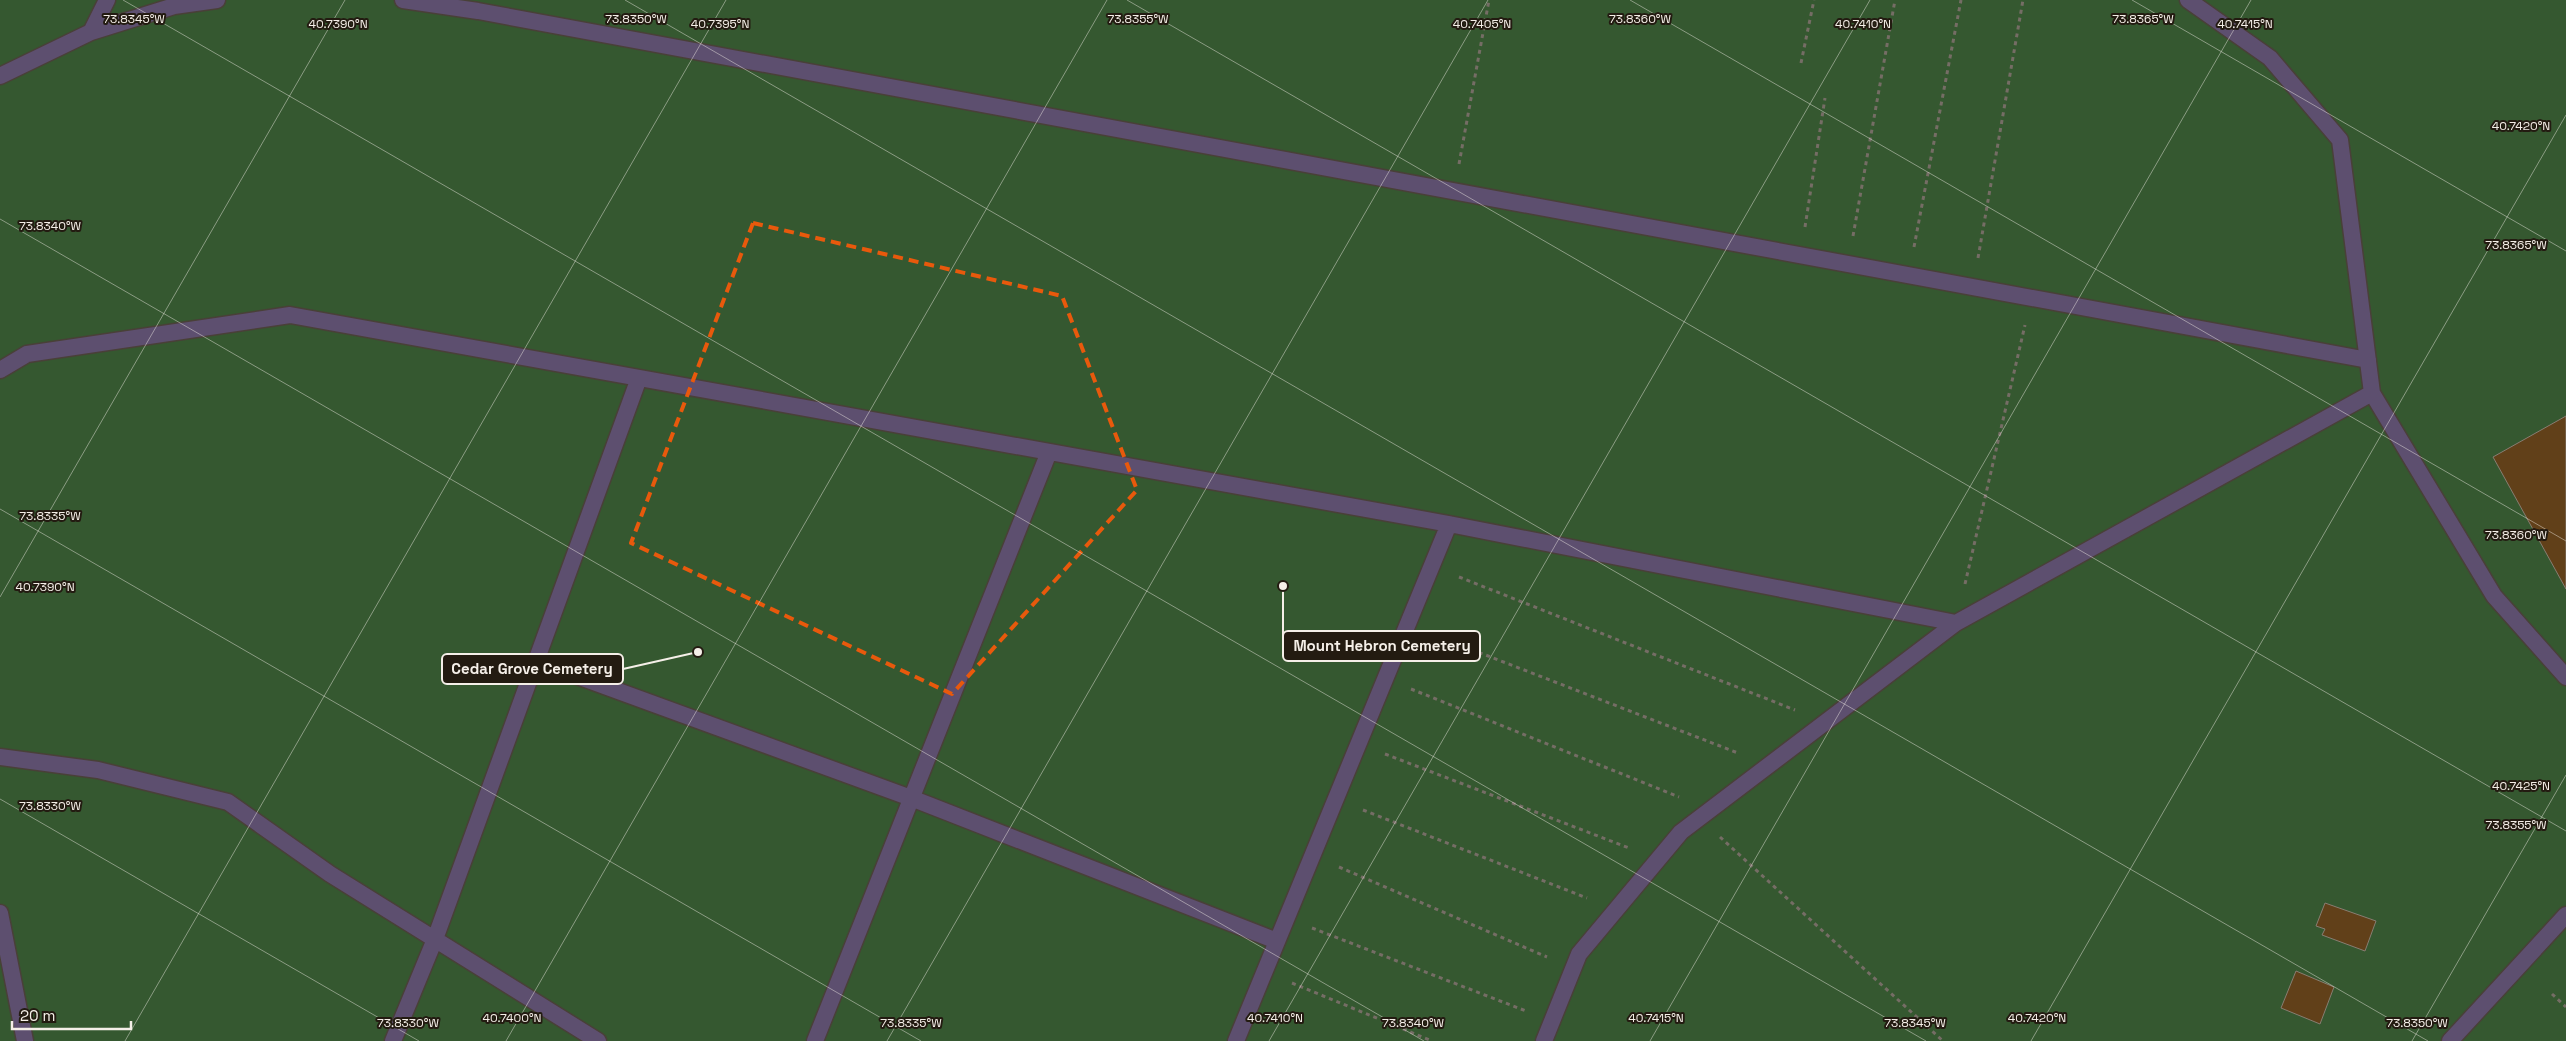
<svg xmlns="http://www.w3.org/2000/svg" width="2566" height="1041" viewBox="0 0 2566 1041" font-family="'Space Grotesk',sans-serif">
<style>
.green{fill:#355830}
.building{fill:#614019;stroke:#887d72}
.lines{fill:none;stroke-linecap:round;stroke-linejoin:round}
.lane-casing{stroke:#494038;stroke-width:19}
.path{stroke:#756d65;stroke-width:3;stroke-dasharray:4 4;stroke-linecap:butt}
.lane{stroke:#5d4f6f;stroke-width:16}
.marked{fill:none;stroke:#e8590c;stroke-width:4;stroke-dasharray:10 6;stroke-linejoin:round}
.ticks{fill:none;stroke:#f5efe8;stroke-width:1;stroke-opacity:0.45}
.ticks-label{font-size:12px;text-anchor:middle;fill:#f5efe8;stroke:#231b11;stroke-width:4;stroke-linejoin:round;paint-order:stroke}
.leader{fill:none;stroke:#f5efe8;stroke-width:2}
.callout-dot{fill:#f5efe8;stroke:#231b11;stroke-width:2}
.callout{fill:#231b11;stroke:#f5efe8;stroke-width:2}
.callout-label{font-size:15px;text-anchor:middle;font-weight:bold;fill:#f5efe8}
</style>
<rect width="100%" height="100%" fill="#2d241b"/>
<path class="green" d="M0 0H2566V1041H0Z"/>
<path class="building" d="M2566 416V589L2493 457Z
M2325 903 2376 921 2365 951 2322 935 2325 929 2316 926Z
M2296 971 2334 987 2320 1024 2281 1008Z"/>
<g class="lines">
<g class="lane-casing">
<path id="lane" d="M403 0 478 11 2368 360
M2188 0 2270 58 2340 140 2372 393 2494 596 2566 677
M91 32 107 0
M0 76 91 32 174 6 217 0
M0 370 27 354 290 315 1449 524 1956 623
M536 661 911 798 1277 941
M0 757 98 770 228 802 330 874 598 1041
M0 913 25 1041
M393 1041 435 939 639 378
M815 1041 1049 452
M1236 1041 1449 524
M1544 1041 1579 954 1681 832 1956 623 2372 393
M2450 1041 2566 915"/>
</g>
<path class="path" d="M1801 63 1814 0
M1459 164 1489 0
M1805 227 1825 98
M1853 236 1895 0
M1914 247 1961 0
M1978 258 2023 0
M1459 577 1795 710
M1965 584 2025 325
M1434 635 1738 753
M1411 689 1679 797
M1385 754 1629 848
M1363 810 1587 898
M1720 837 1943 1041
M1339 867 1547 957
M1312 928 1526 1011
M1292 983 1432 1041
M2552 994 2566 1007"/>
<use href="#lane" class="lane"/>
</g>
<path class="marked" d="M753 223 1062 296 1137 490 952 694 631 543Z"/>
<path class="ticks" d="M123 0 1926 1041M625 0 2428 1041M1127 0 2566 831M1630 0 2566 541M2132 0 2566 251M0 219 1424 1041M0 509 921 1041M0 597 345 0M0 799 419 1041M125 1041 726 0M506 1041 1107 0M887 1041 1488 0M1269 1041 1870 0M1650 1041 2251 0M2031 1041 2566 115M2412 1041 2566 775"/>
<g class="ticks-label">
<text x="1138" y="23">73.8355°W</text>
<text x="636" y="23">73.8350°W</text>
<text x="2143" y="23">73.8365°W</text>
<text x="134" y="23">73.8345°W</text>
<text x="1640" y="23">73.8360°W</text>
<text x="338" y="28">40.7390°N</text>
<text x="720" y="28">40.7395°N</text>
<text x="1482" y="28">40.7405°N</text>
<text x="1863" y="28">40.7410°N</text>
<text x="2245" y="28">40.7415°N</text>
<text x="2521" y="130">40.7420°N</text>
<text x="50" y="230">73.8340°W</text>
<text x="2516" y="249">73.8365°W</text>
<text x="50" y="520">73.8335°W</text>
<text x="2516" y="539">73.8360°W</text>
<text x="45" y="591">40.7390°N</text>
<text x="2521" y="790">40.7425°N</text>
<text x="50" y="810">73.8330°W</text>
<text x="2516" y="829">73.8355°W</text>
<text x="512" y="1022">40.7400°N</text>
<text x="1275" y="1022">40.7410°N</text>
<text x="1656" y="1022">40.7415°N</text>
<text x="2037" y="1022">40.7420°N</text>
<text x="408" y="1027">73.8330°W</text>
<text x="911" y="1027">73.8335°W</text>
<text x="1413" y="1027">73.8340°W</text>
<text x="1915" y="1027">73.8345°W</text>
<text x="2417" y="1027">73.8350°W</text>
</g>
<path class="leader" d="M1283 586L1283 646M698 652L623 669"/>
<g class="callout-dot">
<circle cx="1283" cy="586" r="5"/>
<circle cx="698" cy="652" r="5"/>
</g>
<g class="callout">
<rect x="1283" y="631" width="197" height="30" rx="5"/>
<rect x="442" y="654" width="181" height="30" rx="5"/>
</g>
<g class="callout-label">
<text x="1382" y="651">Mount Hebron Cemetery</text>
<text x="532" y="674">Cedar Grove Cemetery</text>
</g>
<path d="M12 1021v8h119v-8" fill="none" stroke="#f5efe8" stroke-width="2.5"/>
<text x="20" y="1021" font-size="15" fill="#f5efe8" stroke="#231b11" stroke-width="4" paint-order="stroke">20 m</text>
</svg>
